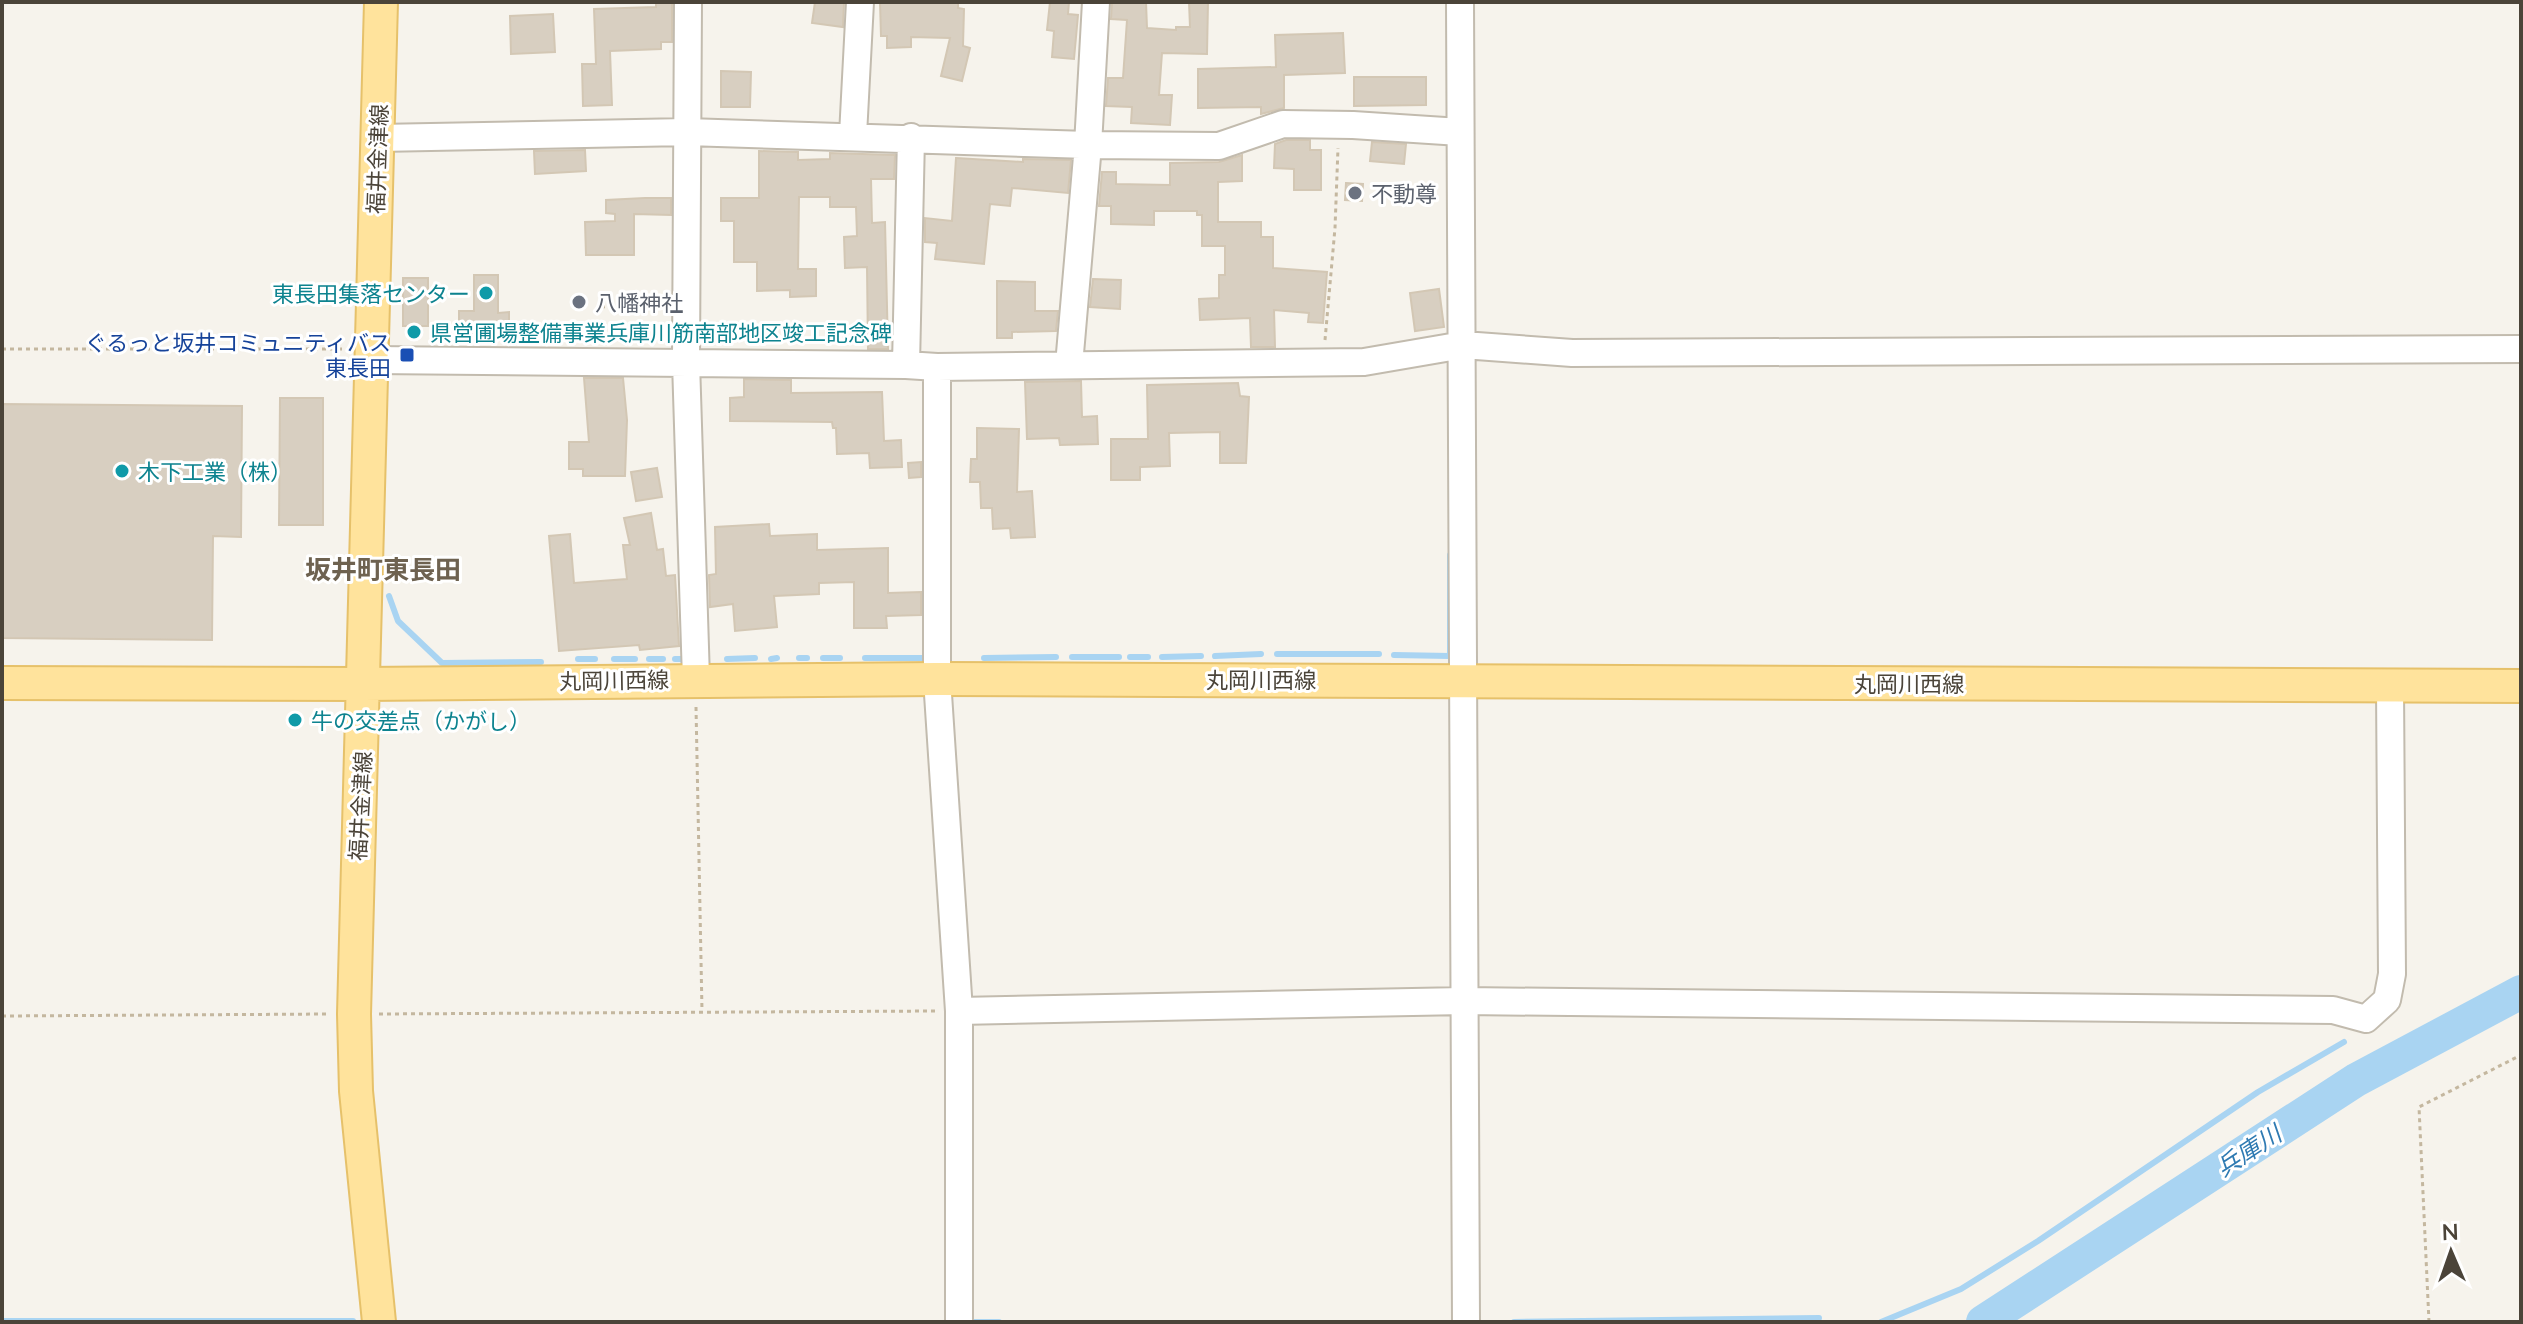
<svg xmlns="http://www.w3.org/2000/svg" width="2523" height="1324" viewBox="0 0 2523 1324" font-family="Lato,'Noto Sans JP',sans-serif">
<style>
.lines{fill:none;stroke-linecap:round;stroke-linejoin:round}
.stream{stroke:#a9d4f2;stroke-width:6}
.river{stroke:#a9d4f2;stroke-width:34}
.building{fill:#d8cfc1;stroke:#d3c7b4;stroke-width:2}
.minor-casing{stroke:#c2bbae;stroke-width:30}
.major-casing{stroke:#e6c16a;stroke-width:36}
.path{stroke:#c4b79f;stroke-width:3;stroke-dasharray:4 4;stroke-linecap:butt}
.minor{stroke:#fff;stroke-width:26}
.major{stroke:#ffe39c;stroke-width:32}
.worship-dot{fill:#6b7280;stroke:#fff;stroke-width:3}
.culture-dot{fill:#0f9aa8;stroke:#fff;stroke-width:3}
.transit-dot{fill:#1a4fb4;stroke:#fff;stroke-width:3}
.labels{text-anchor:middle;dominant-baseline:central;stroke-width:6;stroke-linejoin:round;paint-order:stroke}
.street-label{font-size:22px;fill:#4b4439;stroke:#fff}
.worship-label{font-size:22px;fill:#5b616d;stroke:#fff;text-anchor:start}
.culture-label{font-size:22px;fill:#0d838f;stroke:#fff;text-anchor:start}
.transit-label{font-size:22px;fill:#164399;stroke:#fff;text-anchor:end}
.water-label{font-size:24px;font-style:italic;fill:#2e7ab2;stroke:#fff}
.quarter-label{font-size:26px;font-weight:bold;fill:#6e6250;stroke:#fff}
</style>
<rect width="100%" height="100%" fill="#f6f3ec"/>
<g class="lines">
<path class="stream" d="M389 596 398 621 442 663 541 662
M1277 654H1379
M1394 655 1450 656V555
M1215 656 1261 654
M1072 657H1119
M1130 657H1148
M1162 657 1201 656
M799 658H807
M823 658H840
M865 658H930
M984 658 1056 657
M578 659H595
M614 659H635
M649 659H663
M675 659H682
M727 659 755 658
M771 659 777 658
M2 1321H353
M966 1322H999
M1514 1322 1819 1318
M1881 1322 1961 1289 2038 1241 2258 1092 2344 1042"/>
<path class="river" d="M1983 1322 2356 1080 2521 992"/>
</g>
<path class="building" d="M672 2V42H661V49L610 51 612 105 583 106 582 64H596L594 9 656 7V3Z
M815 2H844L843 27 812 23Z
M880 2H958V8L964 9 963 46 970 48 962 81 941 76 950 38 911 37V47L887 48V36H881Z
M1050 2H1069L1068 14 1078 15 1074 59 1052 57 1054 31 1047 30Z
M1112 2H1146L1147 28 1176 30V27H1190L1189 2H1208L1207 54 1162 53 1159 95H1172L1170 125 1131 123 1132 107 1106 106 1108 78H1123L1127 20 1111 19Z
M553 14 555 52 511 54 510 16Z
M1343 33 1345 73 1284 75V108L1261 114V107L1198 108V69L1276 67 1275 35Z
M721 71 751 72 750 107H721Z
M1354 77H1426V105L1354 106Z
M1286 140H1310V150H1321V190H1294V169L1274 168 1275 144Z
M1372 142 1406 144 1404 164 1370 161Z
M585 150 586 171 535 174 534 151Z
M759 151 798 152V160L830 159V153L895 155 894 179H871L872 223 885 222 888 349H868L867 267 845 268 844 237 857 236 856 207H830V197H799L798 269H816V296L790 297V290L757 291V262H734V221H721V198H759Z
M1242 155V181L1218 182V222H1261V237H1273V268L1327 272 1323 323 1308 322 1309 313 1274 310 1275 347H1251L1250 318 1200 320 1199 299 1219 298V275H1225V246H1202V215H1197V211H1154V225L1111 224V206H1099L1102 172H1116V184L1170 185V163L1219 162Z
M956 158 1023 162V159L1071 160 1068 193 1012 188 1010 206 990 204 984 264 935 259 937 243 925 242V218L952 221Z
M1346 183 1363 184 1362 201 1345 200Z
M645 198H671V215L634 214V255H586L585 222 615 221V214L606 213V200Z
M474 275H498V313L509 312V335H459V311H474Z
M403 278H428V326H403Z
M1093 279 1121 280 1120 309 1090 307Z
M997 281 1035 282V311H1058L1056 331 1012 332V338H997Z
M1439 289 1444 327 1415 331 1410 293Z
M584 378H623L627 420 625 476H583V469H569V442H589Z
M744 379 791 380V393L882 392 884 441 901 440 902 467 870 468 869 453 837 454 836 428H833L832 422 730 421V398L744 397Z
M1081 381 1082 417 1097 416 1098 444 1060 445 1059 438 1027 439 1025 382Z
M1238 383 1240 396 1249 397 1246 463H1220V432L1169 433 1170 466 1140 467V480H1111V439H1148L1147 385Z
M280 398H323V525H279Z
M2 404 242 406 241 537 213 536 212 640 2 638Z
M977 428 1019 429 1017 492 1032 491 1035 537 1011 538 1010 528 993 529 992 508H981L980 482H970L971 459H977Z
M921 462V477L909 478 908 463Z
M657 468 662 497 636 501 631 472Z
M651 513 657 550 663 549 666 576 675 575 679 646 640 650 639 645 559 651 549 536 570 534 574 583 627 579 623 545H630L624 518Z
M769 524 770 536 817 534V550L888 548V593L921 592V615L886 616 887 628H854V582L819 583V594L774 596 777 627 735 631 733 604 710 607 709 575 716 574 715 527Z"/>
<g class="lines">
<g class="minor-casing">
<path id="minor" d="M688 2 686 362 696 679
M1460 2 1466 1322
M853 135 860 2
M378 138 687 132 1088 145 1219 146 1283 124 1353 125 1460 132
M372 360 906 365 937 367 1364 362 1463 345 1572 353 2521 349
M906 365 911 137
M1069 365 1088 145 1096 2
M937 367V679L959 1011V1322
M959 1011 1464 1001 2333 1010 2366 1019 2387 1000 2392 974 2390 687"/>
</g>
<g class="major-casing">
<path id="major" d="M2 683 364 684 937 679 2521 686
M379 1322 356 1091 354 1014 381 2"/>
</g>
<path class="path" d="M601 307 665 304
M1325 340 1335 228 1338 148
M2 349H346
M696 707 702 1011
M379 1014 935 1011
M2 1016 327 1014
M2429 1322 2419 1107 2521 1055"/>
<use href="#minor" class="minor"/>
<use href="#major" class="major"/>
</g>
<g class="worship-dot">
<circle cx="1355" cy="193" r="8"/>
<circle cx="579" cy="302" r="8"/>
</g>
<g class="culture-dot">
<circle cx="486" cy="293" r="8"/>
<circle cx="414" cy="332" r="8"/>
<circle cx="122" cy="471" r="8"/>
<circle cx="295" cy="720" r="8"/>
</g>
<rect class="transit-dot" x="399" y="347" width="16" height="16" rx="4"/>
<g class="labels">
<g class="street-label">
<text transform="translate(377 159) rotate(-88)">福井金津線</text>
<text x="1261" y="679">丸岡川西線</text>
<text transform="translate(614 680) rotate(-1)">丸岡川西線</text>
<text x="1909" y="683">丸岡川西線</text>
<text transform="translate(360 806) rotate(-87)">福井金津線</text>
</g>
<g class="worship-label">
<text x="1371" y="193">不動尊</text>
<text x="595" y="302">八幡神社</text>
</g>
<g class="culture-label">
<text x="470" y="293" text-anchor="end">東長田集落センター</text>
<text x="430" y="332">県営圃場整備事業兵庫川筋南部地区竣工記念碑</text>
<text x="138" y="471">木下工業（株）</text>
<text x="311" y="720">牛の交差点（かがし）</text>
</g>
<g class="transit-label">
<text x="391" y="342">ぐるっと坂井コミュニティバス<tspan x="391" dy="25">東長田</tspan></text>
</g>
<g class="water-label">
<text transform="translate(2248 1150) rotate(-33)">兵庫川</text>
</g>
<g class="quarter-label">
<text x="383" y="569">坂井町東長田</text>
</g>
</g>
<rect width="2523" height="1324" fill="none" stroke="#4b4439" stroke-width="8"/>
<g transform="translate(2451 1252) rotate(358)" stroke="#ffffff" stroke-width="6" paint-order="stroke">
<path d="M0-6L14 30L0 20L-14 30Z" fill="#4b4439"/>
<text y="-12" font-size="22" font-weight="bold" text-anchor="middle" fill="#4b4439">N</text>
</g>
</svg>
